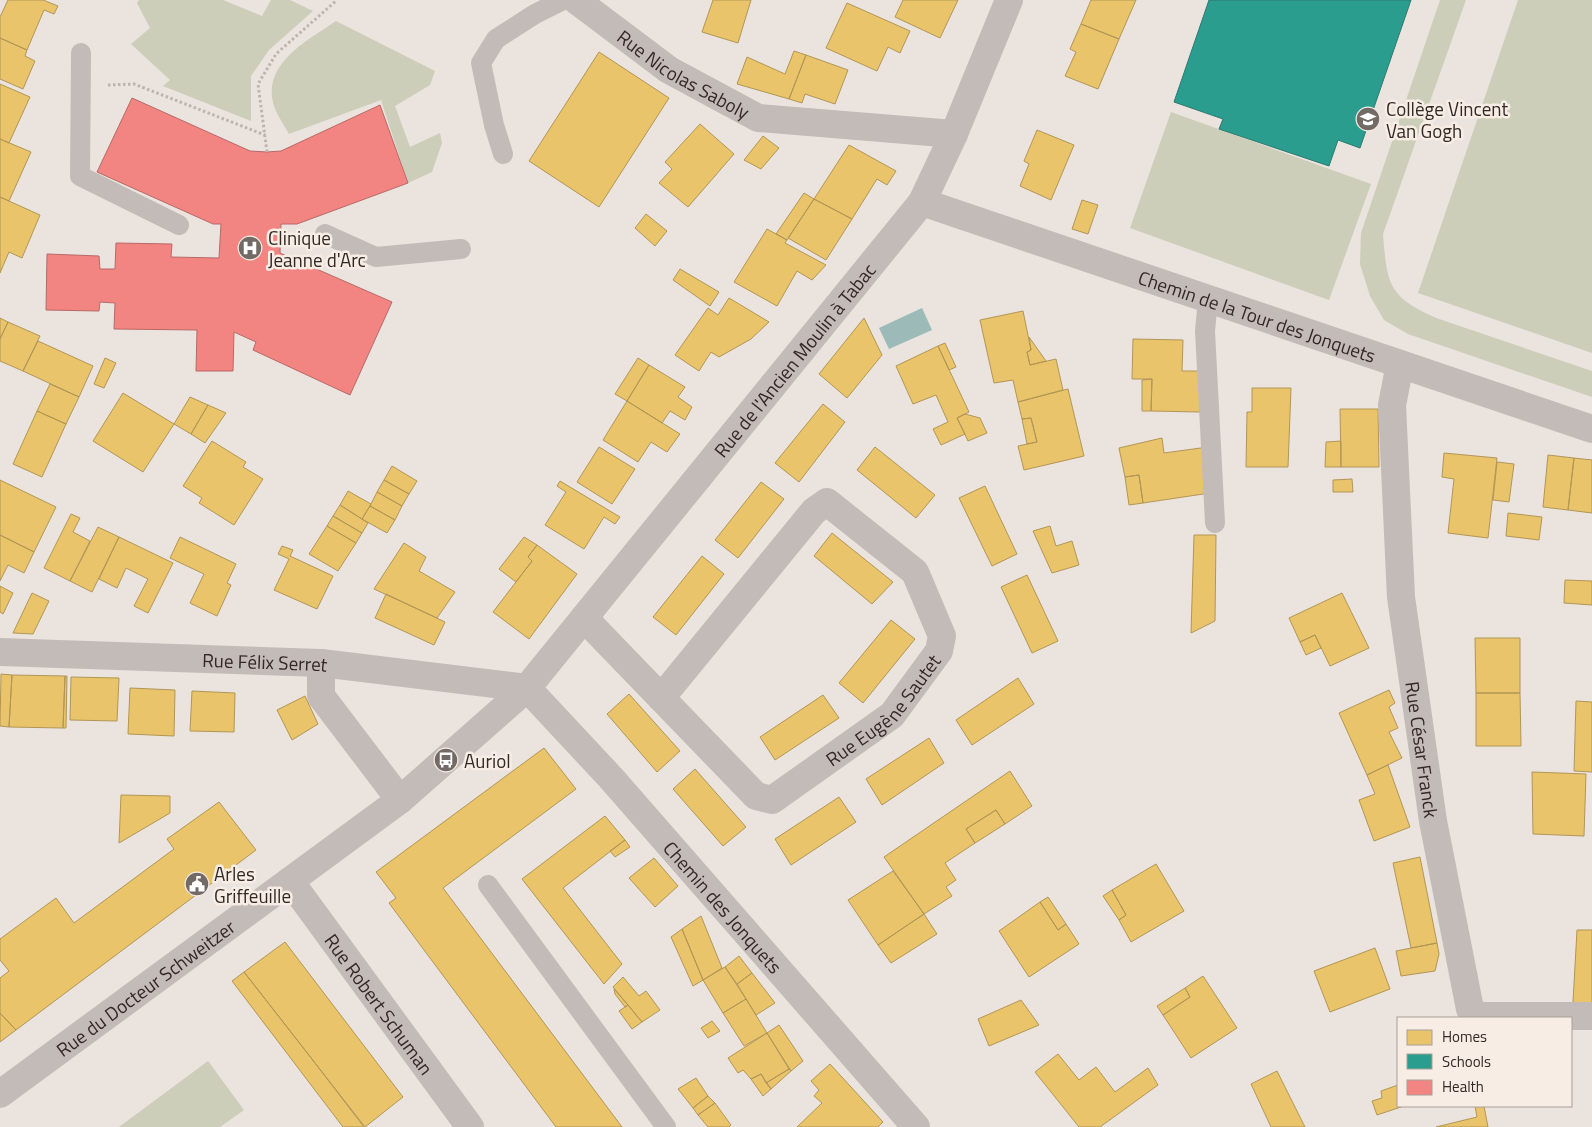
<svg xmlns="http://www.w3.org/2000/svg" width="1592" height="1127" viewBox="0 0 1592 1127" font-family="'Titillium Web',sans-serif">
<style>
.green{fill:#ccceb9}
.water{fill:#9cbab7}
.homes{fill:#e9c46a;stroke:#b29656}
.schools{fill:#2a9d8f;stroke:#2c7a70}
.health{fill:#f28482;stroke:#b86966}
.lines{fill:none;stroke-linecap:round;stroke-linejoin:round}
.path{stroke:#bbb4b0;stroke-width:3;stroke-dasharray:2.5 2.5;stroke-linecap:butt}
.service{stroke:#c3bbb7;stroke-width:20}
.minor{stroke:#c3bbb7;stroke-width:28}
.labels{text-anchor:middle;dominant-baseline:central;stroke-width:5;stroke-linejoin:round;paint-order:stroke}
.street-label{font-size:19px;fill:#322926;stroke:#f7ede4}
.poi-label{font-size:19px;fill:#322926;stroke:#f7ede4;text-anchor:start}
</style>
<rect width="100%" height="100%" fill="#eae3de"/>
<path class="green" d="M139 0H223L262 16 271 0H290L313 11 269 50 251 76V121L163 86 170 80 131 44 150 28 137 3Z
M1440 0H1466L1383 234C1387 286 1389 298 1439 319L1592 371V397L1408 334 1384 320 1370 296 1360 264 1361 233Z
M1518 0H1592V353L1418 293Z
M336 21 435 71 430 85 395 106 410 147 440 133 442 143 432 172 408 183 381 100 289 134C284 125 277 115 274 106 261 64 307 41 336 21Z
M1171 112 1371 184 1329 300 1130 228Z
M208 1061 244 1110 220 1127H119Z"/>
<path class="water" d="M922 308 932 330 889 349 879 328Z"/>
<path class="homes" d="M8 0H43L58 6 54 14 44 10 27 50 0 38V17Z
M713 0H751L738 43 702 32Z
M903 0H958L940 38 895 17Z
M1091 0H1136L1119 39 1081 24Z
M847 3 910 31 900 53 888 47 877 71 826 48Z
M1081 24 1119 39 1098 89 1065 76 1076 52 1070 49Z
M0 38 27 50 25 56 35 61 23 89 0 79Z
M794 51 806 55 789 99 737 84 747 57 785 74Z
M599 52 669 98 599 207 529 161Z
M806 55 848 70 835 104 805 94 802 103 789 99Z
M0 84 30 97 9 143 0 139Z
M700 124 734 154 688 207 659 183 672 169 665 162Z
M1037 130 1074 145 1051 200 1020 186 1029 164 1024 161Z
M763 136 779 148 761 169 744 160Z
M0 139 31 152 9 201 0 197Z
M849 145 896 171 887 185 877 179 852 219 814 199Z
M804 193 814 199 787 240 776 234Z
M0 197 40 215 22 258 9 252 0 273Z
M814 199 852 219 826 260 788 238Z
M1082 200 1098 205 1088 234 1072 229Z
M646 214 667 231 655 246 635 228Z
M767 229 787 240 785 243 826 265 812 280 797 271 777 306 734 282Z
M680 269 719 292 710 306 673 280Z
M729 298 769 322 751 339 719 357 711 352 699 371 675 355 708 308 718 315Z
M1023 311 1031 350 1027 352 1030 365 1056 359 1063 390 1018 402 1013 380 994 383 980 320Z
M0 318 8 322 0 339Z
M864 318 882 355 847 398 819 374Z
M8 322 40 336 23 371 0 361V339Z
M1029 337 1046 361 1030 365 1027 352 1031 350Z
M1133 339 1183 340 1182 371H1201L1200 412 1151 411 1152 379H1132Z
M38 341 93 366 79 397 23 371Z
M945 343 956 367 949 370 938 346Z
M938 346 969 412 957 418 965 434 941 445 933 429 948 422 936 395 913 404 896 366Z
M105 358 116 363 104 388 94 384Z
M638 358 649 365 627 401 615 394Z
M649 365 685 387 678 397 692 407 685 420 670 411 662 423 627 401Z
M1152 379 1151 411H1142V380Z
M50 384 79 397 66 424 37 411Z
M1252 388H1291L1288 467H1246L1247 412H1252Z
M1068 389 1084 456 1024 470 1018 446 1037 442 1031 418 1022 419 1018 402Z
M123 393 174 424 143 472 93 441Z
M190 397 208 405 191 434 174 424Z
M627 401 680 434 667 452 651 442 638 462 603 440Z
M823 404 845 422 799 482 775 463Z
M208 405 226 413 205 443 191 434Z
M1340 409H1378L1379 467H1341Z
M37 411 66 424 42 477 13 464Z
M965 414 980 418 987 433 968 441 957 418Z
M1031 418 1037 442 1027 444 1022 419Z
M1162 438 1164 453 1208 447 1210 493 1143 503 1139 475 1125 477 1119 448Z
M212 441 246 462 243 467 263 479 234 525 199 503 202 498 183 486Z
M1341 441V467H1325L1326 442Z
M599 447 635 469 612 504 577 482Z
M875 447 935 495 916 518 857 470Z
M1444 453 1497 458 1488 538 1448 533 1454 479 1442 477Z
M1548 455 1574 458 1568 510 1543 507Z
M1574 458 1592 460V513L1568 510Z
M1497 462 1514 464 1509 502 1493 500Z
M392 466 417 481 409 494 384 480Z
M1139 475 1143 503 1129 505 1125 477Z
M1352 479 1353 492H1333V480Z
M0 480 56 507 34 552 0 535Z
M384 480 409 494 402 506 377 492Z
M560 481 620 517 615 524 604 517 584 549 545 525 566 492 557 486Z
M761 482 784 499 738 558 715 540Z
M985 486 1017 554 992 566 959 498Z
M348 491 371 504 362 519 340 505Z
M377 492 402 506 395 520 370 506Z
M340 505 368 523 362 533 333 516Z
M370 506 395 520 387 533 362 519Z
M1508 513 1542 517 1539 540 1506 536Z
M71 514 80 518 73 532 90 541 70 581 44 568Z
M333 516 362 533 356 543 327 526Z
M327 526 356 543 338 571 309 554Z
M1050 526 1056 546 1072 541 1079 565 1052 573 1033 531Z
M98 527 119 537 92 592 70 581Z
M832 533 893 582 872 604 814 556Z
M0 535 34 552 24 573 8 565 0 581Z
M1194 535H1216L1215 621 1191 633Z
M119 537 173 563 148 613 134 606 148 579 126 568 117 588 99 579Z
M180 537 236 564 227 583 231 585 217 616 190 603 204 574 170 558Z
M524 537 537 545 528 557 532 561 516 582 499 569Z
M404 543 426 557 419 571 455 592 437 618 374 589Z
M537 545 577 574 529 639 493 612 532 561 528 557Z
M282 546 293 550 290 556 333 576 317 609 274 590 289 559 278 554Z
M702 556 724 574 676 635 653 617Z
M1027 575 1058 641 1032 653 1001 587Z
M1565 580 1592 581V605L1564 603Z
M0 586 13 593 3 614 0 612Z
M32 593 49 601 33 634 13 633Z
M1342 593 1369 648 1330 666 1315 635 1300 642 1289 618Z
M386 594 445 622 434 645 375 618Z
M891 620 915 639 863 703 839 683Z
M1315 635 1321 648 1306 655 1300 642Z
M1475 638H1520V693H1476Z
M1 674 12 675 9 727 0 726Z
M12 675 65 676 63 728 9 727Z
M65 676H67L66 728H63Z
M71 677 119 678 117 721 70 720Z
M1018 678 1034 704 972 745 956 720Z
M130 688 175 690 174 736 128 734Z
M1389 690 1395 703 1389 707 1398 728 1389 732 1402 758 1367 775 1339 713Z
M192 691 235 693 234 732 190 731Z
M1476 693H1520L1521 746H1476Z
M629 694 680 751 657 772 607 714Z
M823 695 839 718 775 760 760 737Z
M305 696 318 724 292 740 277 710Z
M1576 701 1592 702V772L1574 771Z
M929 738 944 763 882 805 866 779Z
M544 748 576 789 443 888 622 1127H556L389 903 396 898 376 872Z
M1388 765 1410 827 1374 841 1359 800 1375 794 1367 775Z
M695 769 746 827 723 846 673 789Z
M1010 771 1032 806 1005 824 996 810 966 829 975 843 945 863 956 880 946 887 952 896 924 914 884 857Z
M1532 772 1586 774 1584 836 1533 834Z
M121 795 170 796V813L119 843Z
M839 797 856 822 791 865 775 839Z
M219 802 256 850 16 1030 0 1013V978L9 971 0 960V939L56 898 74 923 174 849 167 839Z
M996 810 1005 824 975 843 966 829Z
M605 816 625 840 563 888 622 964 604 984 522 879Z
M625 840 630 847 615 857 610 851Z
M1420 857 1437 943 1411 948 1393 863Z
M654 858 678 886 655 907 629 878Z
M1156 864 1184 911 1131 942 1119 920 1126 915 1112 890Z
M893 871 924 914 878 945 848 900Z
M1112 890 1126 915 1119 920 1103 896Z
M1048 897 1066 924 1058 930 1040 902Z
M1040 902 1058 930 1066 924 1079 944 1029 977 999 931Z
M924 914 937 934 891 963 878 945Z
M701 916 722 968 703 980 682 929Z
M682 929 703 980 693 986 671 937Z
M1577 930H1592V1005L1575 1004 1573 1002Z
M285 942 403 1097 365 1127 244 972Z
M1437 943 1439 954 1435 971 1401 976 1396 951Z
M1375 948 1390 989 1330 1012 1314 971Z
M739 956 752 973 737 984 725 967Z
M725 967 746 999 723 1013 703 980Z
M244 972 305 1050 364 1127H343L232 981Z
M752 973 775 1003 756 1015 737 984Z
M1203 976 1237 1028 1191 1058 1163 1015 1190 997 1185 988Z
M623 977 639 996 646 991 660 1010 642 1022 613 987Z
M1185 988 1190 997 1163 1015 1157 1006Z
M614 989 628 1005 625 1007 615 994Z
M746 999 767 1033 744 1046 723 1013Z
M1021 1000 1039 1025 989 1046 978 1019Z
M628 1005 642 1022 632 1029 619 1011Z
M0 1013 16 1030 0 1042Z
M712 1021 720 1031 708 1038 701 1028Z
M779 1025 803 1061 791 1071 767 1033Z
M767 1033 789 1069 766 1083 761 1074 751 1079 743 1070 738 1073 728 1058Z
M1058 1054 1079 1080 1096 1067 1115 1092 1148 1068 1158 1085 1100 1127H1079L1035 1072Z
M830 1064 883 1122 878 1127H797L822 1103 814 1096 819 1090 811 1081Z
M789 1069 791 1071 771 1089 766 1083Z
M1277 1071 1305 1127H1271L1251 1084Z
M761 1074 771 1089 763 1096 751 1079Z
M696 1078 708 1096 693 1108 678 1089Z
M1398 1085V1106H1404L1377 1115 1372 1101 1382 1098 1381 1091Z
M708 1096 715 1103 698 1115 693 1108Z
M715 1103 731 1125 729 1127H708L698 1115Z
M1475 1106H1484L1488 1127H1436L1477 1117Z"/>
<path class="schools" d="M1209 0H1411L1360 148 1338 140 1329 166 1219 129 1223 119 1174 102Z"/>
<path class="health" d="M132 98 250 151 267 152 281 151 380 105 408 183 297 224H281L280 253 392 302 350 395 253 350 256 342 234 332 233 371H196L197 330 114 329 115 303 100 302 99 311 46 310 47 254 99 256 100 269H115L116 243 172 244 171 257 219 258 221 224H213L97 172Z"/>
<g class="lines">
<path class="path" d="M108 85 134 84 265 135
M267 152 258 84 276 54 337 0"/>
<path class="service" d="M81 53 80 176 179 225
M503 154 494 125 481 63 496 39 535 14 563 0
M325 234 376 257 461 249
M1208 299 1205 331 1215 523
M488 885 666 1127"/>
<g class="minor">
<path id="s1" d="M576 0 669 70 758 118 954 134"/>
<path id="s2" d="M922 202 1592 429"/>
<path id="s3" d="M1400 364 1392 405 1401 597 1433 821 1470 1009 1479 1016H1592"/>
<path id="s4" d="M584 618 756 796 772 800 892 715 939 651 942 636 915 572 827 502 814 511 661 698"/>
<path id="s5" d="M0 652 321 663 527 688"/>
<path d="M321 663V696L400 800"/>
<path id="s6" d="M527 688 611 778 916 1127"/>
<path id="s7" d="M290 881 470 1127"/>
<path id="s8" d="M0 1094 400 800 527 688 922 202 954 134 1009 0"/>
</g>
</g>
<defs>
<g id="school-disc" transform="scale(1.25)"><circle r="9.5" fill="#726a66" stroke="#f7ede4"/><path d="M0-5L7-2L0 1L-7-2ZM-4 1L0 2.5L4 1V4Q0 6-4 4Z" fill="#fff"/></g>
<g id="hospital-disc" transform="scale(1.25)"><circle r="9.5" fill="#726a66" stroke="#f7ede4"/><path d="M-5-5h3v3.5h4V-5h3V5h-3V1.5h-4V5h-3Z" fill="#fff"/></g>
<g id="bus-disc" transform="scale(1.25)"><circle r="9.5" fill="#726a66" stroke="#f7ede4"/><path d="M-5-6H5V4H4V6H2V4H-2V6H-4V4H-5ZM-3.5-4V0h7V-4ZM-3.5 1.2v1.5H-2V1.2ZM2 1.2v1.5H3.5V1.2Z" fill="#fff"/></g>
<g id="civic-disc" transform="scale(1.25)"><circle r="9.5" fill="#726a66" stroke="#f7ede4"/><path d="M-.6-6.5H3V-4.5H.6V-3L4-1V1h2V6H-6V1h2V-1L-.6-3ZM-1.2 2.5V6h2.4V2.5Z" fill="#fff"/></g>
</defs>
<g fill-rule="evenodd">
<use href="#school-disc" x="1368" y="119"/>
<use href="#hospital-disc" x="250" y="248"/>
<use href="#bus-disc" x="446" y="760"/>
<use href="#civic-disc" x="197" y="884"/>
</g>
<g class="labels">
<g class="street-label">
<text stroke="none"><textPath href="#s1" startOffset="131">Rue Nicolas Saboly</textPath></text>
<text stroke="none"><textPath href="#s2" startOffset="354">Chemin de la Tour des Jonquets</textPath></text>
<text stroke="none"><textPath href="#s8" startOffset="1089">Rue de l'Ancien Moulin à Tabac</textPath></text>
<text stroke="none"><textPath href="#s5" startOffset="265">Rue Félix Serret</textPath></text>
<text stroke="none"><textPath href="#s4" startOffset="408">Rue Eugène Sautet</textPath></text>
<text stroke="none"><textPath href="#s3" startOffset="388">Rue César Franck</textPath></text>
<text stroke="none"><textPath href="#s6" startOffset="294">Chemin des Jonquets</textPath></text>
<text stroke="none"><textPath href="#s8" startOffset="180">Rue du Docteur Schweitzer</textPath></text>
<text stroke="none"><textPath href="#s7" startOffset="152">Rue Robert Schuman</textPath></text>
</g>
<g class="poi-label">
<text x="1386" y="108">Collège Vincent<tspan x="1386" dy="22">Van Gogh</tspan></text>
<text x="268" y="237">Clinique<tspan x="268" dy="22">Jeanne d'Arc</tspan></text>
<text x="464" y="760">Auriol</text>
<text x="214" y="873">Arles<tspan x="214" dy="22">Griffeuille</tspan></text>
</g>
</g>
<rect x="1397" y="1017" width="175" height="90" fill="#f7ede4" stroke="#a89f98"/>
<rect x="1407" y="1030" width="25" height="15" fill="#e9c46a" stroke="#a89f98"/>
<text x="1442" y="1042" font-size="15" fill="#322926">Homes</text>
<rect x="1407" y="1054" width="25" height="15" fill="#2a9d8f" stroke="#a89f98"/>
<text x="1442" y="1067" font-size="15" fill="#322926">Schools</text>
<rect x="1407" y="1080" width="25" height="15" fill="#f28482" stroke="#a89f98"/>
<text x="1442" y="1092" font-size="15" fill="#322926">Health</text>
</svg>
